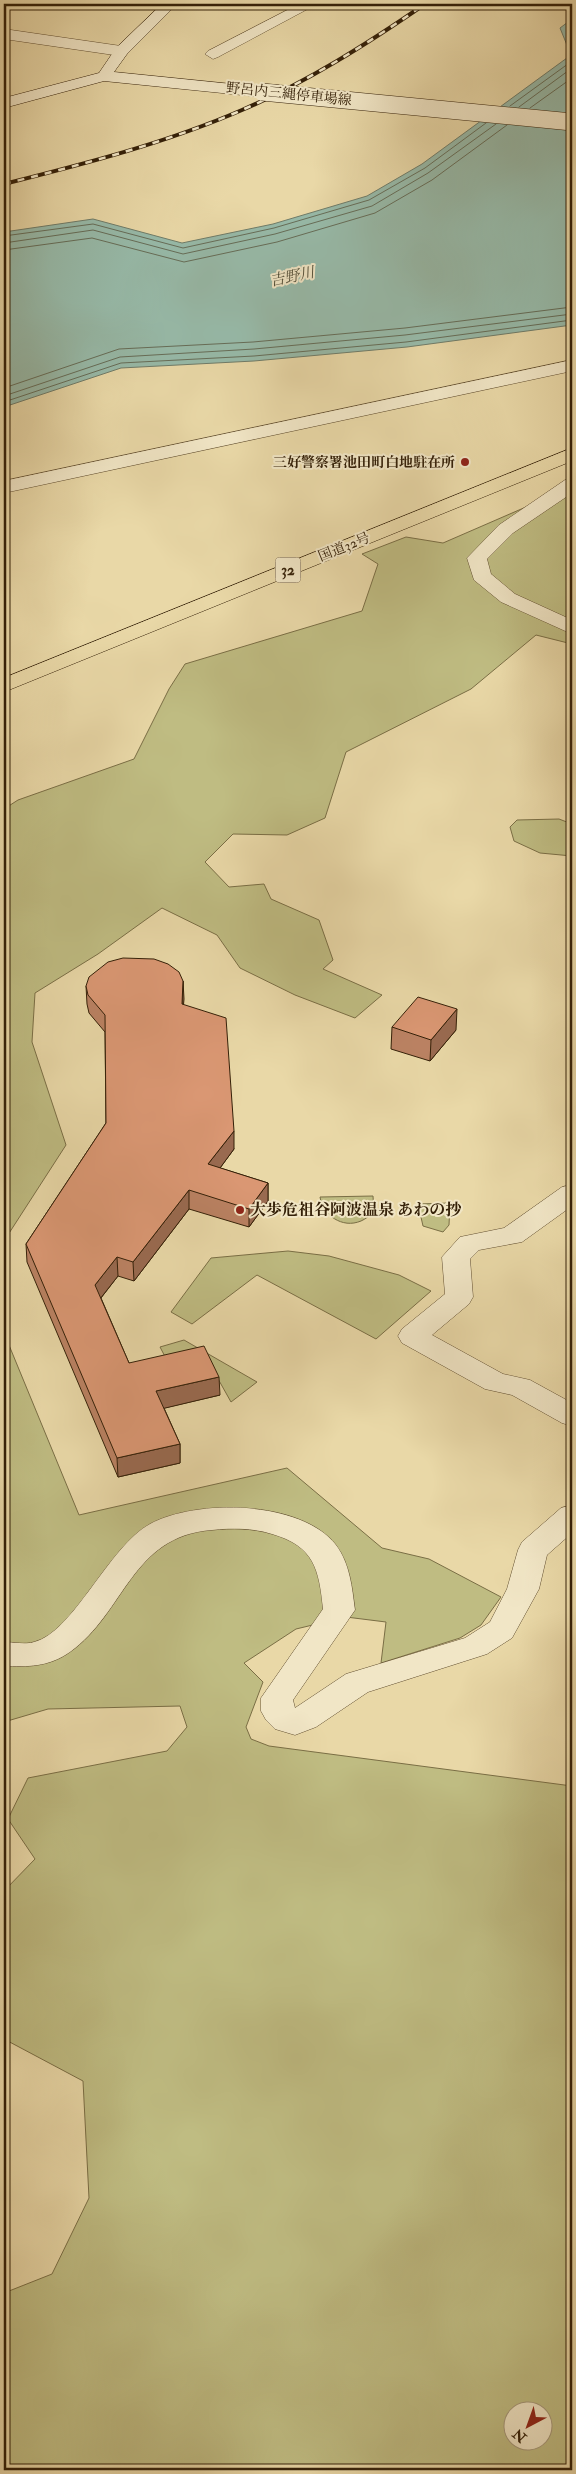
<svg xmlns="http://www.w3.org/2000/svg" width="576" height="2474" viewBox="0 0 576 2474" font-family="'IM FELL Double Pica','Noto Serif JP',serif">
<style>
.green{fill:#bfbc82;stroke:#7a6e45;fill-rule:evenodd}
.water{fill:#97baa9;stroke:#6f7c69}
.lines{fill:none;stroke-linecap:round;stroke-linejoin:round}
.shore{stroke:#666d58;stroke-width:1}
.street-casing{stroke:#614e30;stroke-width:1}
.secondary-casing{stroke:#342008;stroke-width:1}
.highway-casing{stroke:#342008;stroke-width:1}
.street{fill:#f1e6c6;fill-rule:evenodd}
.secondary{fill:#f1e6c6;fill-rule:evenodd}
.highway{fill:#e9d8a7;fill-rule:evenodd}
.rail-casing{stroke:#342008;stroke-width:4}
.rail{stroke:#f1e6c6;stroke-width:2.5;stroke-dasharray:7;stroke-linecap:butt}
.secondary-bridge-casing{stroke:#342008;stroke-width:18;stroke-linecap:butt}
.secondary-bridge{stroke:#f1e6c6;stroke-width:17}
.wall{fill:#bb8263;stroke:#342008}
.shaded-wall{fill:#996a50;stroke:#342008}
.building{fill:#da9773;stroke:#342008}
.poi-dot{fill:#8f2418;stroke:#f1e6c6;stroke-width:2}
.labels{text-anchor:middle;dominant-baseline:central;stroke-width:4;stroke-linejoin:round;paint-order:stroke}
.far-street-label{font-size:14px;fill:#342008;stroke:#f1e6c6}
.far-poi-label{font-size:14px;font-weight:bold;fill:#342008;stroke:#f1e6c6;text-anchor:end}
.far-water-label{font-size:15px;font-style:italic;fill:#524e38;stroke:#f1e6c6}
.shield{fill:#f1e6c6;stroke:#6d5b41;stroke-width:1}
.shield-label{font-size:15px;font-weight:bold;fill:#342008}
.poi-label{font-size:16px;font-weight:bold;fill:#342008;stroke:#f1e6c6;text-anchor:start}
</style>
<rect width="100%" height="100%" fill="#e9d8a7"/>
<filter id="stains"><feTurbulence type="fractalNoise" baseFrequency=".004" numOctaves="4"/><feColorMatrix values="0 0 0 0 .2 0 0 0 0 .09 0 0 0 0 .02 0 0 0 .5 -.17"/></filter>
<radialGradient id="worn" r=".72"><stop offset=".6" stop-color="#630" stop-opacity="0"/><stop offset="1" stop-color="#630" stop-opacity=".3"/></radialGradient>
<path class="green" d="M572 487V644L536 635 471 689 346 752 325 818 287 835 233 834 205 862 229 887 264 884 271 899 319 920 333 960 323 969 382 995 355 1018 295 995 240 968 217 935 162 908 98 954 35 993 32 1042 66 1145 4 1241V809L18 800 134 759 169 689 185 664 362 611 378 564 362 554 406 537 443 543Z
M559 819 572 824V856L540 853 514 841 510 827 517 820Z
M373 1196 374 1212C370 1215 366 1219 361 1221 342 1229 323 1215 320 1197Z
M450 1203 449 1225 443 1232 423 1226 418 1204Z
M288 1251 329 1256 399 1275 431 1291 376 1339 257 1275 192 1324 171 1312 211 1258Z
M4 1333 79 1515 287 1468 382 1548 429 1559 501 1597 481 1625 460 1638 381 1663 386 1622 346 1617 296 1629 244 1663 263 1682 246 1727 251 1739 269 1746 572 1786V2470H4V2293L52 2274 89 2198 83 2081 4 2039V1891L35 1859 8 1819 28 1778 167 1751 187 1727 180 1706 48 1709 4 1722ZM514 2412H544V2442H514Z
M184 1340 257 1382 231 1402 208 1361 171 1368 160 1347Z"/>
<path class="water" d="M572 19V325L407 347 254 361 121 368 4 407V232L93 219 182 243 273 224 367 196 422 164 571 55 560 28Z"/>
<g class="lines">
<path class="shore" d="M510 106 572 61
M519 107 572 68
M530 108 572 78
M4 236 93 224 183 248 274 228 369 200 425 168 486 123
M4 243 93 230 183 254 275 234 372 206 428 173 496 124
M4 250 92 238 184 262 277 242 375 213 432 180 507 125
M4 388 119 349 253 342 405 328 572 307
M4 396 120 357 254 349 405 335 572 314
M4 402 121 363 254 356 406 342 572 320"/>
<g class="street-casing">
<path id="street" d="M299 4H317L218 57 213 59 205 54 208 51Z
M4 29 121 46 129 51 121 56 4 39Z
M572 360V371L4 493V481Z
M572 478V493L513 533 487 559 491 574 515 594 572 620V634L501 602 474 580 467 558 499 525 565 480Z
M572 1185V1206L522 1242 479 1250 470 1259 473 1297 469 1304 432 1335 503 1374 530 1380 572 1403V1426L562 1423 512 1395 485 1389 402 1343 398 1336 402 1329 445 1294 442 1257 460 1237 504 1228 562 1187Z
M572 1505V1533L547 1555 539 1589 512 1638 487 1654 368 1692 316 1727 295 1735 275 1729 266 1720 261 1711V1698L323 1609C319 1569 314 1546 272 1534 253 1528 231 1528 212 1530 131 1536 125 1613 70 1652 49 1667 27 1667 4 1666V1642C13 1642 25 1645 34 1642 73 1633 109 1546 150 1524 196 1499 301 1500 336 1545 350 1564 352 1587 355 1610L293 1700 295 1708 346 1674 465 1638 490 1622 507 1589 518 1550 522 1542 561 1508Z"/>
</g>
<g class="secondary-casing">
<path id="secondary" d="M162 4H177L127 54 114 72 262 87 268 89 270 92 268 95 262 97 104 81 4 108V98L99 73 116 48Z"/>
</g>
<g class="highway-casing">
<path id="highway" d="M572 448V461L4 692V678Z"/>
</g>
<use href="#street" class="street"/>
<use href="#secondary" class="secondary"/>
<use href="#highway" class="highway"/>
<g class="rail-casing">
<path id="rail" d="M4 184C84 164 166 143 242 110 307 82 367 44 425 4"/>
</g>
<use href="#rail" class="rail"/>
<g class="secondary-bridge-casing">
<path id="secondary-bridge" d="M262 92 572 122"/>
</g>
<use href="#secondary-bridge" class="secondary-bridge"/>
</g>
<path class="wall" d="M183 981V1005L234 1149 220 1168 268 1183V1201L249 1227 189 1209 134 1281 118 1276 101 1298 129 1363 220 1395 164 1408 180 1444V1463L118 1477 27 1262 26 1244 106 1123 105 1032 89 1013 87 1004 86 986Z
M392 1027 456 1030 430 1061 391 1049Z"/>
<path class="shaded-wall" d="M183 981 184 999 182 1022V1004Z
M457 1009 456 1030 430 1061 431 1040Z
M234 1131V1149L209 1183 208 1164Z
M268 1183V1201L249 1227V1209Z
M189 1190V1209L134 1281 133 1262Z
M117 1257 118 1276 96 1304 95 1285Z
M219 1377 220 1395 157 1410 156 1391Z
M180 1444V1463L118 1477 117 1458Z"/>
<path class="building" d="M123 958 154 959 168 964 179 972 183 981 182 1004 226 1018 234 1131 208 1164 268 1183 249 1209 189 1190 133 1262 117 1257 95 1285 129 1363 204 1346 219 1377 156 1391 180 1444 117 1458 26 1244 106 1123 105 1015 88 995 86 986 89 977 108 962Z
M418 997 457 1009 431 1040 392 1027Z"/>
<g class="poi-dot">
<circle cx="465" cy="462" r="5"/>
<circle cx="240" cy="1210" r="5"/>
</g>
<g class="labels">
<g class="far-street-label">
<text transform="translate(289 94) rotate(6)">野呂内三縄停車場線</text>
<text transform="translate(344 547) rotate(-22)">国道32号</text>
</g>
<g class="far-poi-label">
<text x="455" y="462">三好警察署池田町白地駐在所</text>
</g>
<g class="far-water-label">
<text transform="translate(292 277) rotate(-12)">吉野川</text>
</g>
<rect class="shield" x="275.5" y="557.5" width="25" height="25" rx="4"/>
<g class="shield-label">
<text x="288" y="570">32</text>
</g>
<g class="poi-label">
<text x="250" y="1210">大歩危祖谷阿波温泉 あわの抄</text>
</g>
</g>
<rect width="576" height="2474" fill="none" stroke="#e9d8a7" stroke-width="20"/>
<rect x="5" y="5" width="566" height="2464" fill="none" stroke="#342008" stroke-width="2.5"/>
<rect x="10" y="10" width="556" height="2454" fill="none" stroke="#342008"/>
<g transform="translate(528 2426) rotate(221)"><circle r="24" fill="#f1e6c6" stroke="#a5977a"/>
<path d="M0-4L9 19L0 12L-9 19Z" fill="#8f2418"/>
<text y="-8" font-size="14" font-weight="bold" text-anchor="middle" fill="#342008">N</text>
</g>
<rect width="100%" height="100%" filter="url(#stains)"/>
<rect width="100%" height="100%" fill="url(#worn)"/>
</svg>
